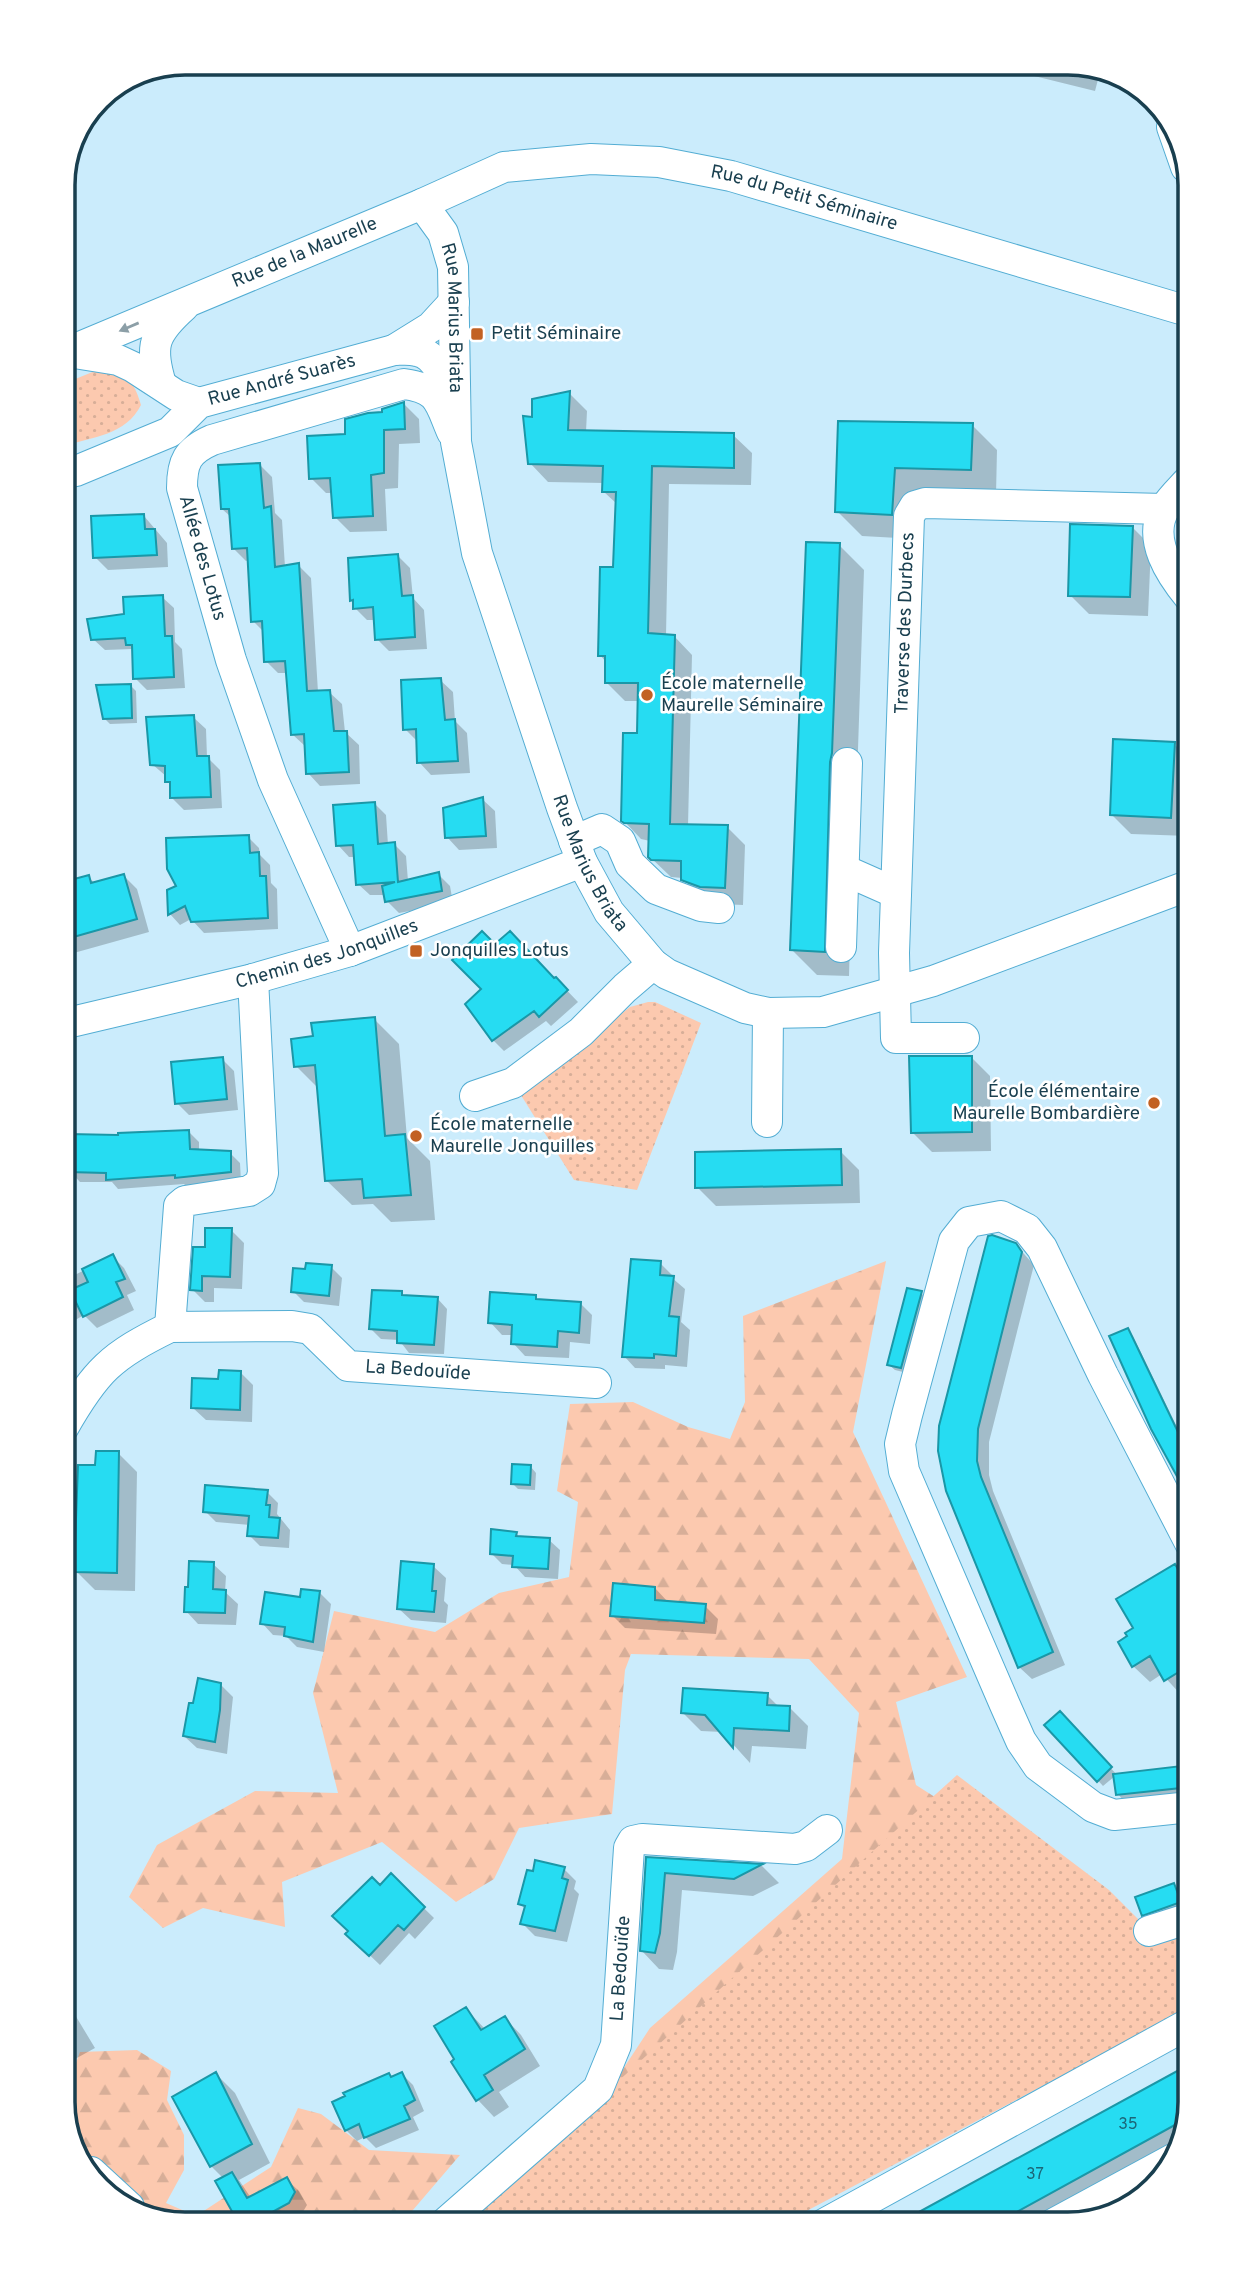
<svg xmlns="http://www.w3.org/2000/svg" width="1253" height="2287" viewBox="0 0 1253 2287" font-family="Overpass,sans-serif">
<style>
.forest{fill:url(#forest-firs)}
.park{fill:url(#park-dots)}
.shadow{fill:#0003}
.building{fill:#26dcf2;stroke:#1a97a7;stroke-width:2}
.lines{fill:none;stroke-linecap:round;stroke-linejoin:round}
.minor-casing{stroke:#53add3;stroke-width:32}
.minor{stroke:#fff;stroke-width:30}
.oneway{fill:#8c9fa7}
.poi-dot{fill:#c26123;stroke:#fff;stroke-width:2.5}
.labels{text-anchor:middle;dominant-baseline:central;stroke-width:5;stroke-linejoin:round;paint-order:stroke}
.number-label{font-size:16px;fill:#1c6678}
.street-label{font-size:19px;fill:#193f4f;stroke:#fff}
.poi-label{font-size:19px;fill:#193f4f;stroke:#fff;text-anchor:start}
.rim{fill:none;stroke:#193f4f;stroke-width:3.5}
</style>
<defs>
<pattern id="forest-firs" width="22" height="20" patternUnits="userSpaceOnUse" patternTransform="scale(1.75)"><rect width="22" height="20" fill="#fcc9af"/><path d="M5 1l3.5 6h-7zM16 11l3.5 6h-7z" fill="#d7ae98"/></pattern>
<pattern id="park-dots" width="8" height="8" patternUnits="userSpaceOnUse" patternTransform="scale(1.75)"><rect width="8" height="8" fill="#fcc9af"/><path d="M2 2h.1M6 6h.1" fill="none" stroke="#d7ae98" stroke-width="1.8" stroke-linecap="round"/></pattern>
</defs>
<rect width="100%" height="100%" fill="#cbecfc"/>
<path class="forest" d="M886 1261 853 1432 967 1677 896 1702 916 1785 1037 1862 560 2165 650 2028 842 1859 859 1713 809 1659 631 1654 625 1670 612 1814 519 1828 494 1879 456 1902 382 1842 282 1882 285 1927 203 1908 163 1928 129 1897 157 1845 255 1791 338 1793 313 1693 334 1611 435 1632 499 1593 569 1577 578 1502 557 1491 570 1404 633 1402 688 1427 730 1439 745 1402 743 1316Z
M137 2050 171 2071 167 2100 184 2135V2170L166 2203 196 2216 271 2167 298 2108 321 2114 369 2150 460 2155 401 2224H178L117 2203 72 2149 63 2102V2090L70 2079 80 2052Z"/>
<path class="park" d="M95 371C124 371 133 377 141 405 126 435 93 437 63 446V384Z
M648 1002H655L701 1023 637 1190 574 1180 519 1092 630 1007Z
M957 1775 1109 1890 1142 1923 1190 1930V2008L782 2224H460Z"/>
<path class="shadow" d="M1076 63 1100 72 1095 91 985 64Z
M569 393 587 411 586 432 733 435 752 453 751 485 669 484 666 636H674L692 655 688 826 727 827 745 845 743 905 719 904 701 897 682 878 671 877 649 856 650 841 641 839 623 820 639 735V701H625L606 682V662L600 655 615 569 617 504 604 492V483L548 482 530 463 533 419Z
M404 404 419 419 420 443 399 444 398 488 385 489 387 531 350 532 335 517 333 493H326L311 478 347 435Z
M840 422 972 425 997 450 996 495 919 492 916 539 862 536 837 511Z
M260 465 272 477 275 513 282 520 285 567 298 565 311 578 318 692H329L342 704 345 732 359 745 360 784 320 786 308 773 305 746 292 734 288 673H278L266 661 264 632 253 621 249 560 246 561 233 548 231 517 222 509Z
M144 516 167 543 168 567 108 570 95 557Z
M1132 527 1151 546 1148 616 1089 614 1070 595Z
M839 545 864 570 857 779 854 788 849 976 817 975 792 950Z
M398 556 410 568 413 598 424 610 427 649 389 651 377 639 375 620H367L355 608V602L352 600Z
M162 597 174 608 175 642 182 649 185 688 147 690 135 678 132 649 105 650 93 639 126 616Z
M440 680 453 692 455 721 467 733 470 773 431 775 419 762 418 742 405 729Z
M130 685 136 691 137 723 110 724 104 718Z
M63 693 68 723 63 724Z
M193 717 206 729 207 757 220 770 222 808 184 810 172 798V786L167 781V777L152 764Z
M1174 744 1190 760 1189 836 1131 834 1112 815Z
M482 799 495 811 497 848 459 850 447 837Z
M375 804 386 815 388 845 394 844 406 856 408 881 438 874 450 886 453 903 399 913 387 901 386 895H370L358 884 356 857H349L338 845Z
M248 837 259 848 260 855 270 865 271 883 277 889 278 929 204 933 191 919 180 925 170 914 178 887Z
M124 876 137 889 149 932 63 956V884L88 877 96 884Z
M495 947 554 980 556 979 578 1002 551 1026 546 1021 504 1051 493 1040 468 1004 483 989Z
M374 1019 399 1044 407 1138 430 1161 435 1220 391 1222 373 1204 352 1205 326 1180 319 1089 296 1066 315 1038Z
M971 1057 990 1076 991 1151 932 1152 913 1133Z
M222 1059 234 1071 238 1110 189 1115 177 1103Z
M189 1132 199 1142V1151L230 1153 240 1163 241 1182 187 1187 184 1184 118 1189 112 1182H80L70 1171 120 1137Z
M840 1151 859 1170 860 1203 716 1206 697 1187Z
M231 1230 244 1243 242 1289 214 1288V1302H205L192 1289 207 1249Z
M1015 1244 1034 1265 989 1442V1475L993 1491 1065 1665 1032 1679 1019 1667 947 1491Z
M112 1256 124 1268 136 1291 127 1295 134 1310 97 1328 84 1315 63 1327V1281Z
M660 1263 672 1275 671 1277 685 1289 681 1322 690 1330 687 1367 665 1365V1369L635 1368 624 1356Z
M331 1267 342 1278 339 1306 304 1302 293 1291 307 1271Z
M401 1293 406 1297 437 1298 447 1309 444 1354 409 1353 399 1340 381 1339 371 1329Z
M921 1293 927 1299 907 1373 895 1370 889 1365Z
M535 1297 539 1301 580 1303 592 1315 590 1344 570 1342 569 1358 525 1356 513 1343 514 1335H502L490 1322Z
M1127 1330 1133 1336 1190 1454V1497Z
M241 1373 253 1385 252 1422 206 1420 193 1408 220 1381Z
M118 1453 137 1472 135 1591 95 1590 76 1571 97 1467Z
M531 1467 536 1473 535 1490 518 1489 512 1483Z
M267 1492 278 1503 277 1514 290 1530 289 1548 260 1546 249 1535 250 1525 216 1522 205 1511Z
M516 1533 520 1538 549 1540 560 1550 558 1579 525 1577 514 1565 502 1564 492 1554Z
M213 1564 226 1576 225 1592 238 1604 236 1625 198 1624 186 1611Z
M433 1566 446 1578 444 1601 448 1605 446 1623 411 1620 398 1608Z
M1175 1567 1190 1582V1691L1182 1696 1162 1674 1150 1682 1133 1666 1130 1637Z
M655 1588 667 1601 705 1606 718 1619 716 1634 625 1628 612 1615Z
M320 1593 331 1604 324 1652 297 1647 286 1636 273 1635 262 1623 301 1599Z
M220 1684 233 1697 227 1754 197 1748 184 1736 194 1705Z
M767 1695 779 1707H789L808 1726 806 1749 752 1746 750 1763 722 1732 701 1731 683 1713Z
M63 1711 76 1724 69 1751 63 1750Z
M1060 1713 1118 1776 1190 1767V1792L1123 1800 1118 1794 1115 1776 1103 1786 1047 1725Z
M648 1859 762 1866 779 1883 753 1896 682 1890 677 1952 673 1970 659 1969 642 1951Z
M564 1869 576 1881 574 1889 579 1894 567 1942 535 1936 522 1923 526 1909 520 1904Z
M391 1876 434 1918 415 1939 409 1933 380 1965 358 1944 380 1888Z
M1174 1885 1180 1891 1186 1908 1149 1920 1143 1915Z
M63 1995 95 2048 66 2064 63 2061Z
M466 2009 485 2029 505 2018 521 2035 540 2066 499 2092 509 2107 494 2117 478 2100 457 2060Z
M216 2074 235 2093 270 2163 239 2180 251 2198 286 2179 299 2191 307 2205 301 2215 285 2224H241L224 2179 211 2166Z
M402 2074 413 2085 424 2111 413 2117 419 2130 376 2148 365 2137 357 2141 346 2130 392 2079Z
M1190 2102 1170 2169 1111 2215 1068 2224H902Z"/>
<path class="building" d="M570 391 568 430 734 433V468L652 466 648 633 675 635 670 824 728 825 725 888 700 887 681 880V861L651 860 648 857 649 824 624 823 621 821 623 733H637L638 683H605V656H598L600 567H613L616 492H602L603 466 528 464 523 416 532 417V399Z
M404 402 405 429 384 430V473L371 475 373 516 333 518 330 478 309 479 307 436 345 434V419L368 413 382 412V409Z
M838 421 973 423 971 470 895 468 892 515 835 512Z
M260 463 264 508 271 506 275 567 299 563 307 691 330 690 334 731H347L349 772 306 774 304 734 291 735 285 661 264 662 262 621 251 622 247 548 232 549 229 509H221L218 465Z
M144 514 145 529H155L157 555 93 558 91 516Z
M1070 524 1133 526 1130 597 1068 596Z
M806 542 840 543 832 753 830 762 825 952 790 950Z
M398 554 402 596 413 595 415 637 375 640 373 607 353 609V600L350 601 348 558Z
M163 595 165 636H172L174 677 133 679 132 645H126L125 638 91 640 87 619 124 614 123 597Z
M441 678 445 720 455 719 458 761 417 763 416 729 403 730 401 680Z
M131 684 132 718 103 719 96 685Z
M194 715 197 756H209L211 797 170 798V782H165V766L150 765 146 717Z
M1113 739 1175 742 1171 818 1110 815Z
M483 797 486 836 445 838 443 808Z
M375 802 378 844 395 842 398 882 439 872 442 891 385 902 382 886 395 882 356 885 353 845 336 846 333 805Z
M249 835 250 853 259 852 260 876H266L268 918 191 922 185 906 168 915 167 890 176 886 167 869 166 838Z
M124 874 137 919 70 938 69 932 63 934V882L89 875 91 883Z
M482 931 495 944 510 931 554 978 556 977 568 990 539 1017 534 1011 492 1041 465 1004 481 989 452 960Z
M375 1017 385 1136 405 1134 411 1195 364 1198 362 1179 325 1181 315 1065 294 1067 291 1039 313 1036 311 1023Z
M909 1056H972V1132L911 1133Z
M223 1057 227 1099 175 1104 171 1062Z
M189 1130 190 1149 231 1151V1172L175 1178V1175L106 1180V1173L68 1172 69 1134 118 1135V1133Z
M841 1149 842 1185 695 1188V1152Z
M205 1228H232L230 1277 202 1276V1291L190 1290 193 1247H205Z
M992 1235 1016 1243 1022 1252 978 1429 977 1461 981 1477 1053 1652 1018 1668 946 1491 938 1451 939 1426 988 1236Z
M113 1254 125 1279 116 1282 123 1297 83 1317 70 1290 88 1282 82 1269Z
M631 1259 661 1261 660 1275 674 1276 669 1316 679 1317 676 1356 654 1354V1358L622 1357Z
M306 1263 332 1265 329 1296 291 1292 293 1268 305 1269Z
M907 1288 922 1291 901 1368 887 1365Z
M372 1290 402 1291V1295L438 1297 434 1345 397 1343V1331L369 1329Z
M490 1292 536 1295V1299L581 1302 579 1333 558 1331 557 1347 511 1344 512 1325 488 1323Z
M1128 1328 1190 1457V1500L1151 1429 1109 1336Z
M219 1370 241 1371 240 1410 191 1408 192 1378 218 1379Z
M96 1451H119L117 1573 74 1572 78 1465H95Z
M512 1464 531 1465 530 1485 511 1484Z
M205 1485 268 1490 266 1505H270L269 1517 280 1518 278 1538 247 1536 249 1516 203 1512Z
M491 1529 517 1532 516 1536 550 1538 548 1569 512 1567 513 1556 490 1554Z
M189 1561 214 1562 213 1589 226 1590 225 1613 184 1612 185 1587H188Z
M401 1561 434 1564 432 1591H436L434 1612 397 1609Z
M1175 1564 1190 1591V1665L1164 1681 1150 1656 1132 1667 1118 1642 1127 1636 1125 1633 1133 1628 1116 1599Z
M613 1583 655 1587V1600L706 1604 704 1623 610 1616Z
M301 1589 320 1591 313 1642 284 1636 285 1627 260 1624 265 1592 300 1597Z
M198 1678 221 1683 220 1710 215 1742 183 1736 189 1703H193Z
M683 1688 768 1693 767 1705 790 1706 789 1731 734 1728 733 1748 705 1715 681 1713Z
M1060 1711 1112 1767 1097 1782 1044 1725Z
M1190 1765V1787L1116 1795 1113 1774Z
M646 1857 763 1864 734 1879 665 1873 660 1933 655 1953 640 1951Z
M535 1860 565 1867 562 1878 568 1880 555 1931 520 1924 525 1906 518 1904 527 1870 533 1871Z
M391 1873 425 1907 404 1930 398 1925 369 1956 345 1934 348 1931 332 1916 372 1877 380 1885Z
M1174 1883 1181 1902 1142 1916 1135 1897Z
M466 2007 481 2030 505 2016 525 2049 484 2075 493 2090 476 2101 451 2062 454 2059 434 2026Z
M1190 2064V2102L1184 2120 995 2224H897Z
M216 2072 252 2144 210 2167 172 2097Z
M402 2072 415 2100 404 2106 410 2119 364 2138 359 2124 345 2131 332 2102 345 2096 343 2093 389 2073 391 2077Z
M232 2172 247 2198 287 2177 295 2192 289 2203 250 2224H239L215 2181Z"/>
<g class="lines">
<g class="minor-casing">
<g id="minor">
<path d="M1172 127 1186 167"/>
<path id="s1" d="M422 204 443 233 453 267 456 442 477 553 562 808 582 862 609 912 653 964 667 974 745 1008 768 1013 823 1012 933 981 1190 885"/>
<path d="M394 350 431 327 454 302"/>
<path d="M68 352 118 360 133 367 176 395 199 403"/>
<path id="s2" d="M63 354 422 204 504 167 591 159 659 162 731 176 1184 310"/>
<path d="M161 384C149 345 154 333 184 306"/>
<path id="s3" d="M63 474 76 471 170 432 199 403 394 350C401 350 410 349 417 351 438 355 443 379 447 397"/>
<path d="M1190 598C1171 575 1146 539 1165 508 1171 498 1182 488 1190 479"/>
<path d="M574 841 602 829 620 841 630 864 656 889 701 906 719 908"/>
<path d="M844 870 896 893"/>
<path d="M841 947 847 763"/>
<path d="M350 951 273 780 231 660 182 488C182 462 187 451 212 440L404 384C440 389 439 402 452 432"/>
<path id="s4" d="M253 979 263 1173 260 1184 249 1191 185 1201 179 1206 170 1327 292 1326 310 1329 348 1366 596 1383"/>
<path id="s5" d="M63 1024 253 979 350 951 582 862"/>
<path id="s6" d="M964 1038H896L894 953 909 516 915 506 925 503 1164 509"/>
<path d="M475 1096 513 1083 581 1032 625 988 653 964"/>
<path d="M767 1122 768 1013"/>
<path d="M63 1428C96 1370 111 1356 170 1327"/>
<path d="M1190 1807 1114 1815 1093 1807 1038 1766 1021 1741 1005 1705 904 1471 900 1444 907 1415 954 1241 969 1222 1001 1216 1027 1229 1042 1248 1103 1375 1190 1543"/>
<path d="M1149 1931 1190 1918"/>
<path d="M91 2172 129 2207"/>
<path id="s7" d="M444 2224 598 2089 616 2045 629 1848 633 1841 642 1839 795 1849 806 1846 827 1830"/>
<path d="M824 2224 1190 2023"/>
<path d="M1053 2224 1173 2159"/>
</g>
</g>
<use href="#minor" class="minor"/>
</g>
<defs><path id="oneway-solid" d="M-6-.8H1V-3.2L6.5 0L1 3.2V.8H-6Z" transform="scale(1.75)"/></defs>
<use class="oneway" href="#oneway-solid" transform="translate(129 327) rotate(157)"/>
<g class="poi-dot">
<rect x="470" y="327" width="14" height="14" rx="3.5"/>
<circle cx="647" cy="695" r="7"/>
<rect x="409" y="944" width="14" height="14" rx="3.5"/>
<circle cx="1154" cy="1103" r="7"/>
<circle cx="416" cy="1136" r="7"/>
</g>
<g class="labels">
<g class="number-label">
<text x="1128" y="2125">35</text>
<text x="1035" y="2175">37</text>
</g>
<g class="street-label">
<text stroke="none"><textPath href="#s2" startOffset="784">Rue du Petit Séminaire</textPath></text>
<text stroke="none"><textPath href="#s2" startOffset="262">Rue de la Maurelle</textPath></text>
<text stroke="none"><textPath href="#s1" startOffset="122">Rue Marius Briata</textPath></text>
<text stroke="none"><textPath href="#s3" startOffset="242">Rue André Suarès</textPath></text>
<text transform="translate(202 558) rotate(74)">Allée des Lotus</text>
<text stroke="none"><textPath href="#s6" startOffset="483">Traverse des Durbecs</textPath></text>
<text stroke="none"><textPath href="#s1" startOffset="690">Rue Marius Briata</textPath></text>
<text stroke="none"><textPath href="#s5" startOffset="273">Chemin des Jonquilles</textPath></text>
<text stroke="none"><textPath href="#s4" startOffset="676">La Bedouïde</textPath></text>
<text stroke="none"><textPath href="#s7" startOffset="329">La Bedouïde</textPath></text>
</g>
<g class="poi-label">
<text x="491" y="334">Petit Séminaire</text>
<text x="661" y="684">École maternelle<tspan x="661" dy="22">Maurelle Séminaire</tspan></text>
<text x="430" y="951">Jonquilles Lotus</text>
<text x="1140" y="1092" text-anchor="end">École élémentaire<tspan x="1140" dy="22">Maurelle Bombardière</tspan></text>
<text x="430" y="1125">École maternelle<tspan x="430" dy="22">Maurelle Jonquilles</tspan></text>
</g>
</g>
<path d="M0 0H1253V2287H0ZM185 75H1068A110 110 0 0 1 1178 185V2102A110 110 0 0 1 1068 2212H185A110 110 0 0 1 75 2102V185A110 110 0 0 1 185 75Z" fill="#fff" fill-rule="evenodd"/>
<path class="rim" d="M185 75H1068A110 110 0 0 1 1178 185V2102A110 110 0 0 1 1068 2212H185A110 110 0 0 1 75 2102V185A110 110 0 0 1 185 75Z"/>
</svg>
